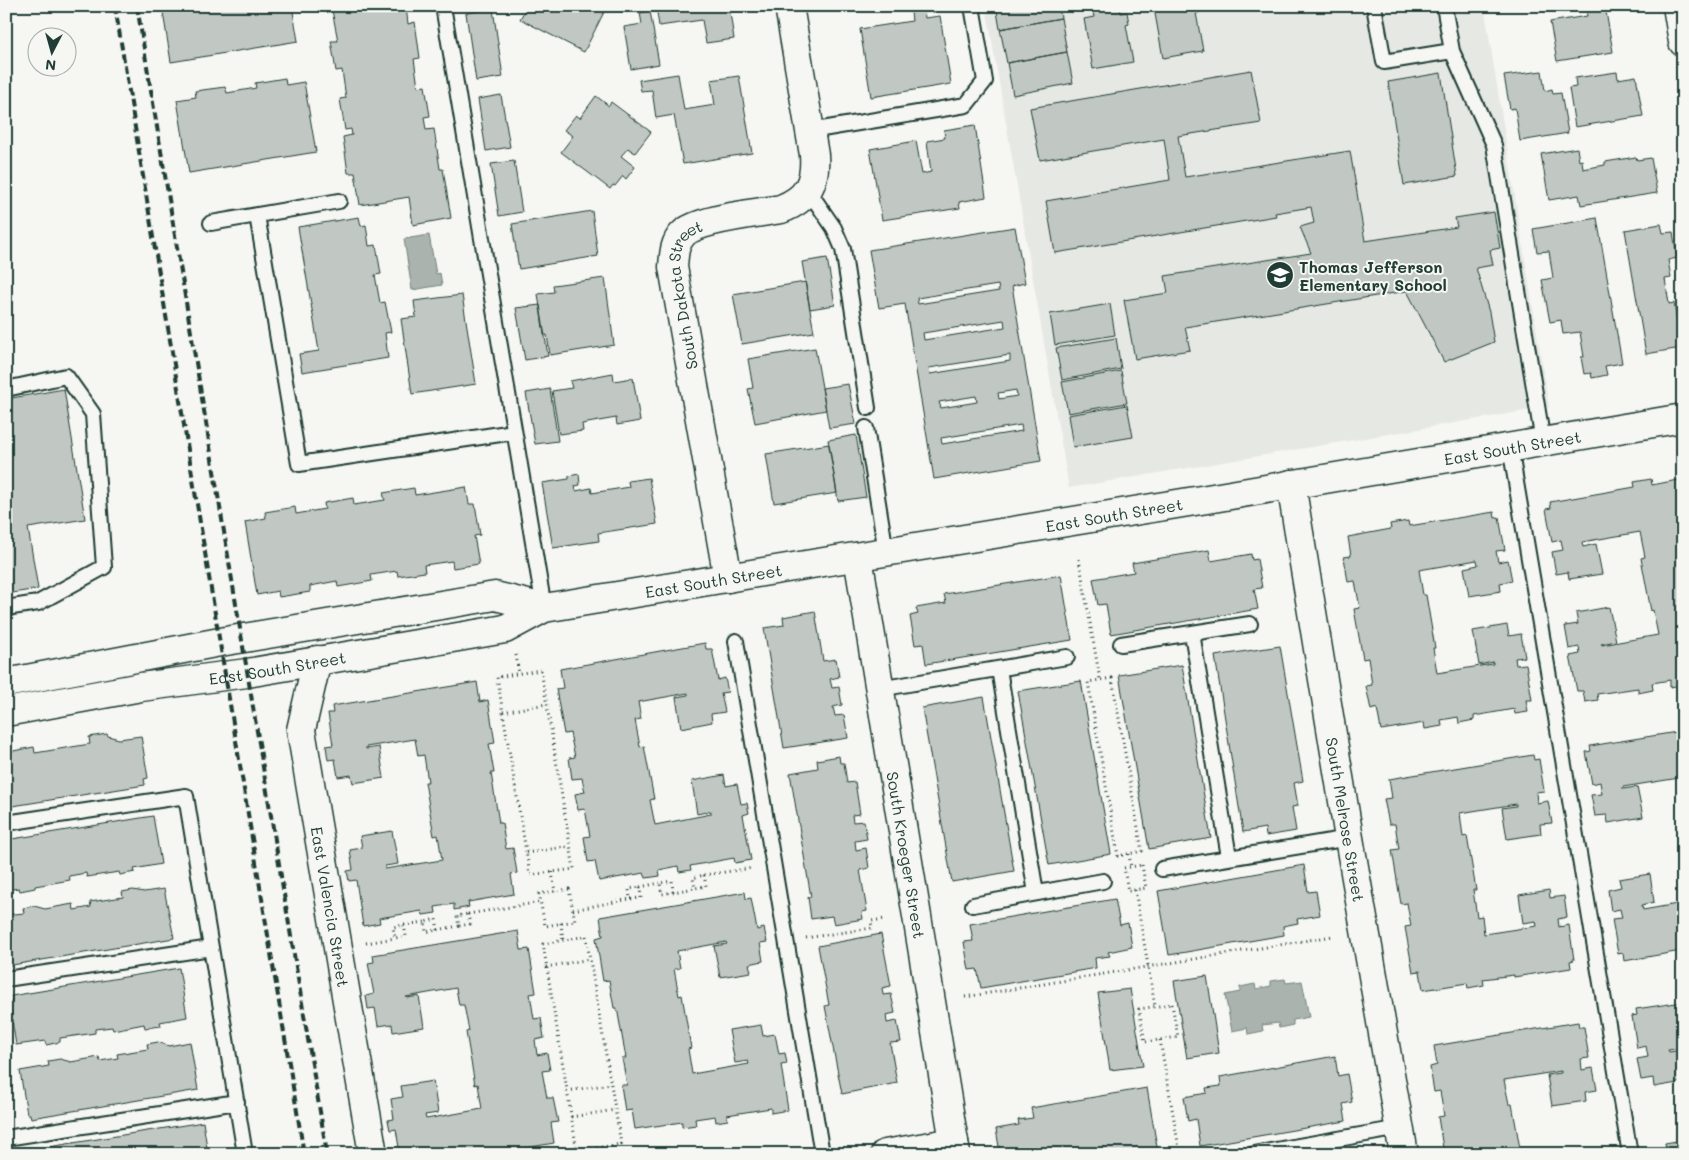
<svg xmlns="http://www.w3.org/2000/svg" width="1689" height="1160" viewBox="0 0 1689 1160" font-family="Mali,sans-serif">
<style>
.built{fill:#e6e8e4}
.water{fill:#aab3ae;stroke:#72847d}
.building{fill:#c1c8c3;stroke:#1f3d34;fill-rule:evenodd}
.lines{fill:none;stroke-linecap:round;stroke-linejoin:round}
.lane-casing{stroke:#1f3d34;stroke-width:18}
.street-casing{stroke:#1f3d34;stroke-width:31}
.secondary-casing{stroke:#1f3d34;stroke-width:31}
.path{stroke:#1f3d34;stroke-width:3;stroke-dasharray:1 4;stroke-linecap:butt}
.lane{stroke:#f6f6f2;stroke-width:14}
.street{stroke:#f6f6f2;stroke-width:28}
.secondary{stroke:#f6f6f2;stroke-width:28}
.rail{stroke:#1f3d34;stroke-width:4;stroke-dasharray:8 4;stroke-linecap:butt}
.labels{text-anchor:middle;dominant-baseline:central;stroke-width:4;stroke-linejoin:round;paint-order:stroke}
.poi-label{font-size:16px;font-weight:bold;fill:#1f3d34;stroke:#f6f6f2;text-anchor:start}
.street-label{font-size:16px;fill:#1f3d34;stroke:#f6f6f2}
</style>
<rect width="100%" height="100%" fill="#f6f6f2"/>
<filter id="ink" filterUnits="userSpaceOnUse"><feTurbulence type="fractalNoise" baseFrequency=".02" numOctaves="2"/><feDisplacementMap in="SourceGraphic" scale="10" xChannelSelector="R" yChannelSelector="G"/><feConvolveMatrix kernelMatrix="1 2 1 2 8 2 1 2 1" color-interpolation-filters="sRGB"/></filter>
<g filter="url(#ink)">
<path class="built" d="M986 6H1484L1549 407 1069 488Z"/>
<path class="water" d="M429 235 436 274 440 273 442 285 412 290 404 239Z
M1285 979 1286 983 1302 981 1309 1017 1293 1020V1025L1279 1028 1278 1023 1262 1025 1263 1031 1248 1034 1247 1028 1232 1031 1225 995 1240 992V987L1255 984 1256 989 1271 986V981Z"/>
<path class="building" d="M162 6H292L298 41 171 62Z
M325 6H406L408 24 415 22 420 58 414 59 418 87 425 86 430 116 424 117 426 130 434 129 440 169H443L451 218 413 225 409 197 360 205 355 173H348L343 137 352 135 351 129 345 130 340 99 346 98 342 70 336 71 331 41H338L332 10 326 11Z
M527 6H607L584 52 520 19Z
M656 6H729L734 39 706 43 702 20 659 26Z
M996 6H1059L1061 18 1000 29Z
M1097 6H1120L1121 13 1127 12 1129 24 1126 25 1133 62 1093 69 1084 19 1094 17 1092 7Z
M1163 6H1198L1199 13H1196L1203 51 1163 58 1154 8Z
M1586 6H1605L1613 52 1557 61 1550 22 1587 16Z
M493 9 503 77 476 81 466 13Z
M924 10 925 18 940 16 951 84 871 97 860 29 912 21 911 12Z
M650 11 659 64 631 69 624 27 642 24 640 13Z
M1061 18 1067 52 1007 63 1000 29Z
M1067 52 1073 83 1013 95 1007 63Z
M1251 70 1261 123 1178 136 1185 177 1350 151 1365 241 1457 227 1455 218 1494 212 1500 248 1490 250 1493 265 1476 268 1489 312 1494 342 1444 362 1407 291 1185 327 1190 350 1135 359 1124 300 1168 293 1165 276 1311 253 1300 227 1314 223 1311 207 1275 213 1276 216 1055 253 1046 201 1170 180 1164 139 1040 160 1030 108Z
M1542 71 1545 91 1552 89 1553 94 1561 93 1568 133 1520 141 1515 108 1510 109 1504 76Z
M1617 72 1618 79 1636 76 1643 116 1575 127 1569 88 1576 87 1575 78Z
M1441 73 1457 176 1404 185 1388 82Z
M678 74 684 110 715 105 711 80 739 76 752 153 683 164 674 115 656 118 652 90 641 91 639 80Z
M285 78 286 85 304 82 316 152 189 173 177 100 196 97 195 91 225 87 227 93 256 88 255 83Z
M501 95 510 147 486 151 478 99Z
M596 96 609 106 611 102 651 132 635 153 628 148 621 156 635 167 626 179 623 176 615 186 613 185 610 189 561 152 573 136 564 130 576 115 580 118Z
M975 125 986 197 959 202 960 208 882 220 870 149 916 141 922 174 931 172 927 141 945 138 944 130Z
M1577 148 1579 161 1582 160 1583 169 1605 165V162L1636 157 1637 160 1651 158 1657 193 1581 205 1579 195 1549 200 1541 154Z
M514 161 522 212 499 216 491 164Z
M592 211 598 256 519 269 512 224Z
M359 217 361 226 366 225 369 246 376 245 381 274 375 275 380 303 385 302 391 332 385 333 388 358 302 372 299 354 319 351 298 227Z
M1597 218 1622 363 1605 366 1607 375 1592 378 1591 373 1584 374 1581 357H1584L1580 332 1563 334 1561 320 1550 322 1542 280 1553 278 1549 251 1537 252 1533 229Z
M1661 224 1663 233 1673 232 1677 258 1668 260 1671 278 1665 279 1669 304 1674 303 1681 348 1646 354 1625 230Z
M1015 227 1025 283 1012 286 1041 461 934 479 905 304 879 308 869 250ZM998 285 999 291 918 304 917 298ZM1004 320 1005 327 924 340 923 333ZM1010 355V361L930 374 929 368ZM1016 390 1017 396 999 399 998 393ZM976 396 977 402 941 408 939 402ZM1021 425 1022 431 942 444 941 438Z
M827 258 835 305 810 309 802 262Z
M605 278 614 345 550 355 547 335H544L538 294 554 292 553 285Z
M805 282 814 332 742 344 733 294Z
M462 295 476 384 412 394 401 319 416 317 414 301Z
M1110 304 1115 335 1055 345 1050 314Z
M540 305 548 356 525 360 516 308Z
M1116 338 1121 369 1062 380 1056 348Z
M815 348 826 410 755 423 748 389 753 388 748 359Z
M1121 371 1127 403 1068 413 1062 382Z
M613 373 614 381 633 378 640 421 617 425 616 418 582 424 583 431 559 434 552 391 572 388 570 381Z
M848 384 856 424 829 428 822 388Z
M64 389 85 519 28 528 38 589 6 594V399Z
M550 389 558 441 535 444 526 393Z
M1127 405 1133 437 1073 447 1068 415Z
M856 435 866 497 838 501 828 440Z
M829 444 837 493 774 503 766 454Z
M579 474 580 485 575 486 576 491 591 488 592 493 629 487 628 481 649 478 657 524 598 533 599 541 553 548 542 483 569 479V476Z
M1651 479 1652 485 1683 479V685L1670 687V680L1652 683 1653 690 1638 693V688L1597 694 1598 700 1585 702 1583 691H1577L1570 656 1580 654 1579 647 1569 649 1565 626 1578 624 1576 613 1609 607 1616 641 1601 644 1602 645 1658 635 1653 610 1651 611 1641 558 1645 557 1640 532 1582 542 1583 547 1596 544 1602 574 1569 579 1568 572 1556 574 1552 552 1563 550 1561 540 1552 542 1546 509 1551 508 1550 502 1635 487 1634 482Z
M466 487 469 504H475L480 535 474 536 479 564 453 568 452 561 424 565 425 572 398 576 397 571 371 575 372 581 338 587 337 581 310 586V592L279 597 278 591 257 595 245 522 266 518 265 512 295 507 296 514 325 509 324 503 353 498 354 505 385 500 383 493 414 488 415 495Z
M1494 512 1495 518 1499 517 1505 550 1496 551 1498 562 1508 560 1512 581 1500 583 1501 591 1469 596 1464 568 1478 565 1477 560 1419 570 1423 595H1426L1435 648H1433L1437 673 1493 664V662L1479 665 1473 631 1507 625 1509 636 1521 634 1525 657 1515 658 1516 665 1526 664 1532 700H1526L1528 712 1515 714 1514 709 1474 716V720L1459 723 1458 717 1441 720 1442 726 1425 729 1424 723 1381 730 1377 708 1371 710 1366 686 1372 685 1368 658 1363 659 1354 609 1360 608 1355 581 1348 582 1344 557 1351 556 1348 537 1391 529 1390 524 1408 521 1409 526Z
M1209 550 1211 561 1251 554 1252 560 1257 559 1262 588 1254 589 1258 609 1111 634 1106 604 1098 605 1093 579 1134 572 1132 563Z
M1061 575 1072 640 926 664 923 644 915 645 910 616 918 614 916 608 946 603 944 594Z
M815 611 823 661 836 659 839 677 830 679 832 688 839 687 842 705 833 707 835 716 844 715 848 738 784 748 764 628 784 625 783 617Z
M705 643 706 649H712L718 680 725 678 728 692 721 693 725 712 711 714 712 722 681 728 676 697 688 695V693L638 702 641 719 635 720 640 747 644 746 654 799 650 800 655 825 711 814V811L697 814 692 781 724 775 726 786 737 784 741 804 747 803 749 813 743 815 751 860 735 863 734 858 690 866 691 870 679 872 678 866 659 870 660 876 646 878 644 873 599 881 595 861 588 862 584 837 590 836 585 809 578 810 575 794 585 792 582 778 572 779 569 758 575 757 570 733 564 734 556 689 563 688 560 669Z
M1280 646 1303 781 1294 783 1298 806 1292 807 1296 831 1266 836 1265 828 1243 832 1215 656Z
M1182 665 1211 838 1149 849 1119 675Z
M1081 681 1111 854 1049 865 1018 691Z
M477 682 480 702 488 700 495 743 489 744 494 773H491L499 823H502L506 849 513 848 517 873 511 874 514 894 468 902 469 907 454 910V904L435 907 436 913 423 915 422 911 379 918 380 923 363 926 356 880 349 881 347 871 353 870 350 850 362 848 360 836 392 831 398 864 385 866V869L442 860 438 835 434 836 425 782H428L424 755 418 756 415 739 366 747V749L379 747 384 778 353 783 351 775 338 777 335 759 328 760 326 746 333 745 328 713H333L332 706Z
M984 697 1014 871 952 882 922 708Z
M1683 731V798L1679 778 1623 787V789L1637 787 1643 817 1608 823 1607 815 1595 816 1591 795 1602 794 1600 782 1592 784 1586 752 1591 751 1590 746Z
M107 734 108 736 119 739 141 736 148 778 144 779 145 785 6 807V749L8 748V752L34 747 35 753 90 744 89 737Z
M1533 755 1534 760 1539 759 1544 791 1536 792 1537 803 1548 801 1552 823 1540 824 1541 834 1507 839 1502 808 1516 806V804L1460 813 1463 837 1467 836 1476 890H1473L1477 917 1482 916 1484 934 1537 926 1536 921 1523 923 1519 895 1549 890 1550 898 1564 896 1567 917 1558 919 1559 927 1569 925 1574 960 1570 961 1571 968 1514 977V975L1483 979 1484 985 1468 988 1467 983 1423 990 1420 971 1413 972 1405 927 1411 926 1407 903 1401 904 1392 850 1399 849 1395 824H1389L1384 799 1392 798 1389 779Z
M839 756 840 763H844L847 783 855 782 860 814 852 815 853 822 864 821 867 839 855 841 856 850 866 848 869 868 860 870 867 911 862 912 863 919 834 924 832 916 811 919 808 897H811L790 773 818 768 817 760Z
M153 816 161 864 134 869 135 872 120 875 119 872 87 877 86 873 69 876 70 880 35 886V888L20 891 19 888 6 890V840Z
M1304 865 1308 892 1316 891 1320 915 1297 919 1298 923 1283 926 1284 935 1169 955 1158 891Z
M1650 874 1654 902 1642 905 1643 910 1683 903V948H1680L1681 951 1624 961 1623 953 1618 954 1612 919 1622 918 1620 909 1611 911 1608 890 1621 887 1619 879Z
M164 889 174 938 6 966V915L24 913 23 908 34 906 45 909 73 904 74 910 91 907 90 902 123 897 122 892 133 890 144 892Z
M745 892 746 899 751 898 757 930 764 928 767 942 760 943 763 961 749 964 751 972 720 977 714 946 727 944 726 942 677 951 680 968 674 969 679 996 682 995 691 1048 688 1049 692 1074 749 1064 748 1061 735 1063 729 1030 761 1025 763 1036 775 1034 779 1054 785 1053 787 1064 781 1065 788 1110 771 1113V1108L727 1115 728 1120 716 1122 715 1116 695 1119 696 1125 682 1127V1122L635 1129 632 1110 625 1111 621 1085H627L622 1058H626L617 1008H614L609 980 603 981 596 938 603 936 600 917Z
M1115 899 1120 925 1128 923 1132 947 1108 952 1110 956 1095 958 1096 968 981 988 977 969 969 970 964 942 973 941 970 924Z
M518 931 521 950 529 949 536 993 530 994 534 1019 541 1018 544 1038 535 1040 537 1055 547 1053 550 1070 542 1071 547 1098H553L558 1122 551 1123 554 1143 508 1151 509 1154H400L396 1129 390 1130 388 1120 394 1119 391 1099 403 1097 401 1086 433 1081 438 1113 425 1115 426 1119 482 1109 478 1084 475 1085 466 1032 469 1031 464 1005H459L456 988 406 997 407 998 419 996 424 1027 393 1032 392 1024 378 1026 375 1008 368 1009 366 996 374 994 368 963 374 962 373 955Z
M881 934 891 986 882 988 883 995 891 994 895 1013 886 1015 887 1023 897 1021 901 1042 890 1043 897 1083 842 1094 825 1006 829 1005 818 946Z
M179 968 187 1017 160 1022 161 1026 145 1028 144 1024 113 1030 112 1027 95 1029V1033L60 1038V1042L46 1045 45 1041 16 1045 9 1002H12L11 996Z
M1207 976 1219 1053 1187 1058 1174 981Z
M1130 989 1143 1066 1110 1070 1098 993Z
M1683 1002V1048L1668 1050 1669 1052 1683 1050V1082L1654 1087 1653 1078 1641 1080 1637 1059 1648 1057 1646 1046 1637 1048 1632 1016 1637 1015 1636 1009Z
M1578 1022 1579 1027H1584L1589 1058 1581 1059 1582 1070 1593 1068 1597 1090 1585 1092 1586 1101 1552 1106 1547 1075 1561 1073V1071L1504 1080 1509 1104H1512L1521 1154H1444L1438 1117 1444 1116 1440 1091 1434 1092 1430 1067 1437 1065 1434 1046Z
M158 1042 169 1046 190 1042 198 1090 31 1118 30 1114H27L20 1071 49 1066 48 1061 60 1059 71 1062 99 1057 100 1061 118 1058 117 1054 148 1049 147 1044Z
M1335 1056 1338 1076 1347 1074 1352 1102 1343 1104 1346 1121 1200 1146 1196 1119 1188 1121 1184 1097 1207 1093 1206 1088 1221 1086 1220 1077Z
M1147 1088 1158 1153 1008 1154V1152L1000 1153 996 1129 1019 1125 1018 1120 1033 1118 1031 1108Z
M203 1122 208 1154H37L36 1149Z
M1683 1140V1154H1654L1666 1151 1665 1143Z"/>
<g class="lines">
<g class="lane-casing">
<path id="lane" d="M443 6 544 608
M1374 6 1384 62 1452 51
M1444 6 1452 51 1494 145 1543 442
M810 131 966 105 985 81 972 6
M808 190 834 228 843 249 868 408
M257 215 299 464 514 432
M211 223 339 201
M6 389 66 376 93 414 104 567 38 603 6 608
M866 428 886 552
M1510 447 1630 1154
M1192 633 1229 857
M736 641 822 1154
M1121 644 1250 624
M999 669 1036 893
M879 689 1067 657
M6 823 186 796 245 1154
M1162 869 1349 838
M973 905 1103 881
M6 979 211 948
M6 1138 237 1102
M1254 1154 1400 1128"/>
</g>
<g class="street-casing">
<g id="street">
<path d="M1677 6 1683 42"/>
<path id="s1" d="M1291 484 1349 838 1404 1154"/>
<path id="s2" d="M858 557 956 1154"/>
<path id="s3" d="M728 578 673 267C674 255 674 243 683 234 697 219 759 213 781 209 808 199 816 182 814 155L789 6"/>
<path id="s4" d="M317 660 301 730 373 1154"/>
<path d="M885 1154 954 1142"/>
</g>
</g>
<g class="secondary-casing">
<g id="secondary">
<path d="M6 683 220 642 495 596 544 608"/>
<path id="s5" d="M6 712 141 687 247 673 505 629 544 608 1207 499 1683 418"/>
</g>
</g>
<path class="path" d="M1079 559 1100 680
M516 655 519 674
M541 670 574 869 530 875 497 677Z
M1112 678 1142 851 1118 856 1088 682Z
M503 712 546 704
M526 853 570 846
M1129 854 1131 867
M1142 865 1146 888 1128 891 1124 868Z
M552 872 555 892
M704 875 753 868
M704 875 706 886 695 888 693 878Z
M640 887 641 898 630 899 629 889Z
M640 887 660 883
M569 889 575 921 545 926 539 894Z
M1135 890 1155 1006
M673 892 672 881 660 883 662 894 695 888
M573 910 630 899
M468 914 541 902
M468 914 470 924 459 926 457 916Z
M561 923 563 940
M404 925 406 936 395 938 393 927Z
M404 925 425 922
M438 930 436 919 425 922 426 932 459 926
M586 936 621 1144 577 1151 543 944Z
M806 938 872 928 871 921 885 919
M366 943 395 938
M546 967 590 959
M965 997 1333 936
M1172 1004 1178 1037 1145 1042 1139 1009Z
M1160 1040 1180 1154
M567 1091 611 1084
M571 1117 615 1110
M598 1148 599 1154"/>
<use href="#lane" class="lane"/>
<use href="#street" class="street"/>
<use href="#secondary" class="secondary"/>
<path class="rail" d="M115 6 304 1154
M137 6 327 1154
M1677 6 1683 42"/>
</g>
</g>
<defs>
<g id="school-disc" transform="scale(1.4375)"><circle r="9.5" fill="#1f3d34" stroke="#f6f6f2"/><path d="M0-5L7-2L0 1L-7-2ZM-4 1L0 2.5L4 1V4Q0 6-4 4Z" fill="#fff"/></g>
</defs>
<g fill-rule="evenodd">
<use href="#school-disc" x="1280" y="275"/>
</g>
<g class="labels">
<g class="poi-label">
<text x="1299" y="266">Thomas Jefferson<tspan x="1299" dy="18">Elementary School</tspan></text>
</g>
<g class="street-label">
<text stroke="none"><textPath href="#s3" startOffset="292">South Dakota Street</textPath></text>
<text stroke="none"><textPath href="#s5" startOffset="1532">East South Street</textPath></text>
<text stroke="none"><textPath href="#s5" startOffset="1128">East South Street</textPath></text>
<text stroke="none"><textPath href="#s5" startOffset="722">East South Street</textPath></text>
<text stroke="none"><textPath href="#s5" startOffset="275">East South Street</textPath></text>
<text stroke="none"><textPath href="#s1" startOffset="340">South Melrose Street</textPath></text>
<text stroke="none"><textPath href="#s2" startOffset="302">South Kroeger Street</textPath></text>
<text stroke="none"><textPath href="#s4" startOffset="251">East Valencia Street</textPath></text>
</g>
</g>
<rect width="1689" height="1160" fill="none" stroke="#f6f6f2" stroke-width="25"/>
<rect x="12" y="12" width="1664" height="1135" fill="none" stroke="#1f3d34" stroke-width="2" filter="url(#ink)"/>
<g transform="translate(52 52) rotate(186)"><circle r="24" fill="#f6f6f2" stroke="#a0aca6"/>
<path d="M0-4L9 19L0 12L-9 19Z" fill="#1f3d34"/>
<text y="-8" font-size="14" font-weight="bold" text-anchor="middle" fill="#1f3d34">N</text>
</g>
</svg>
